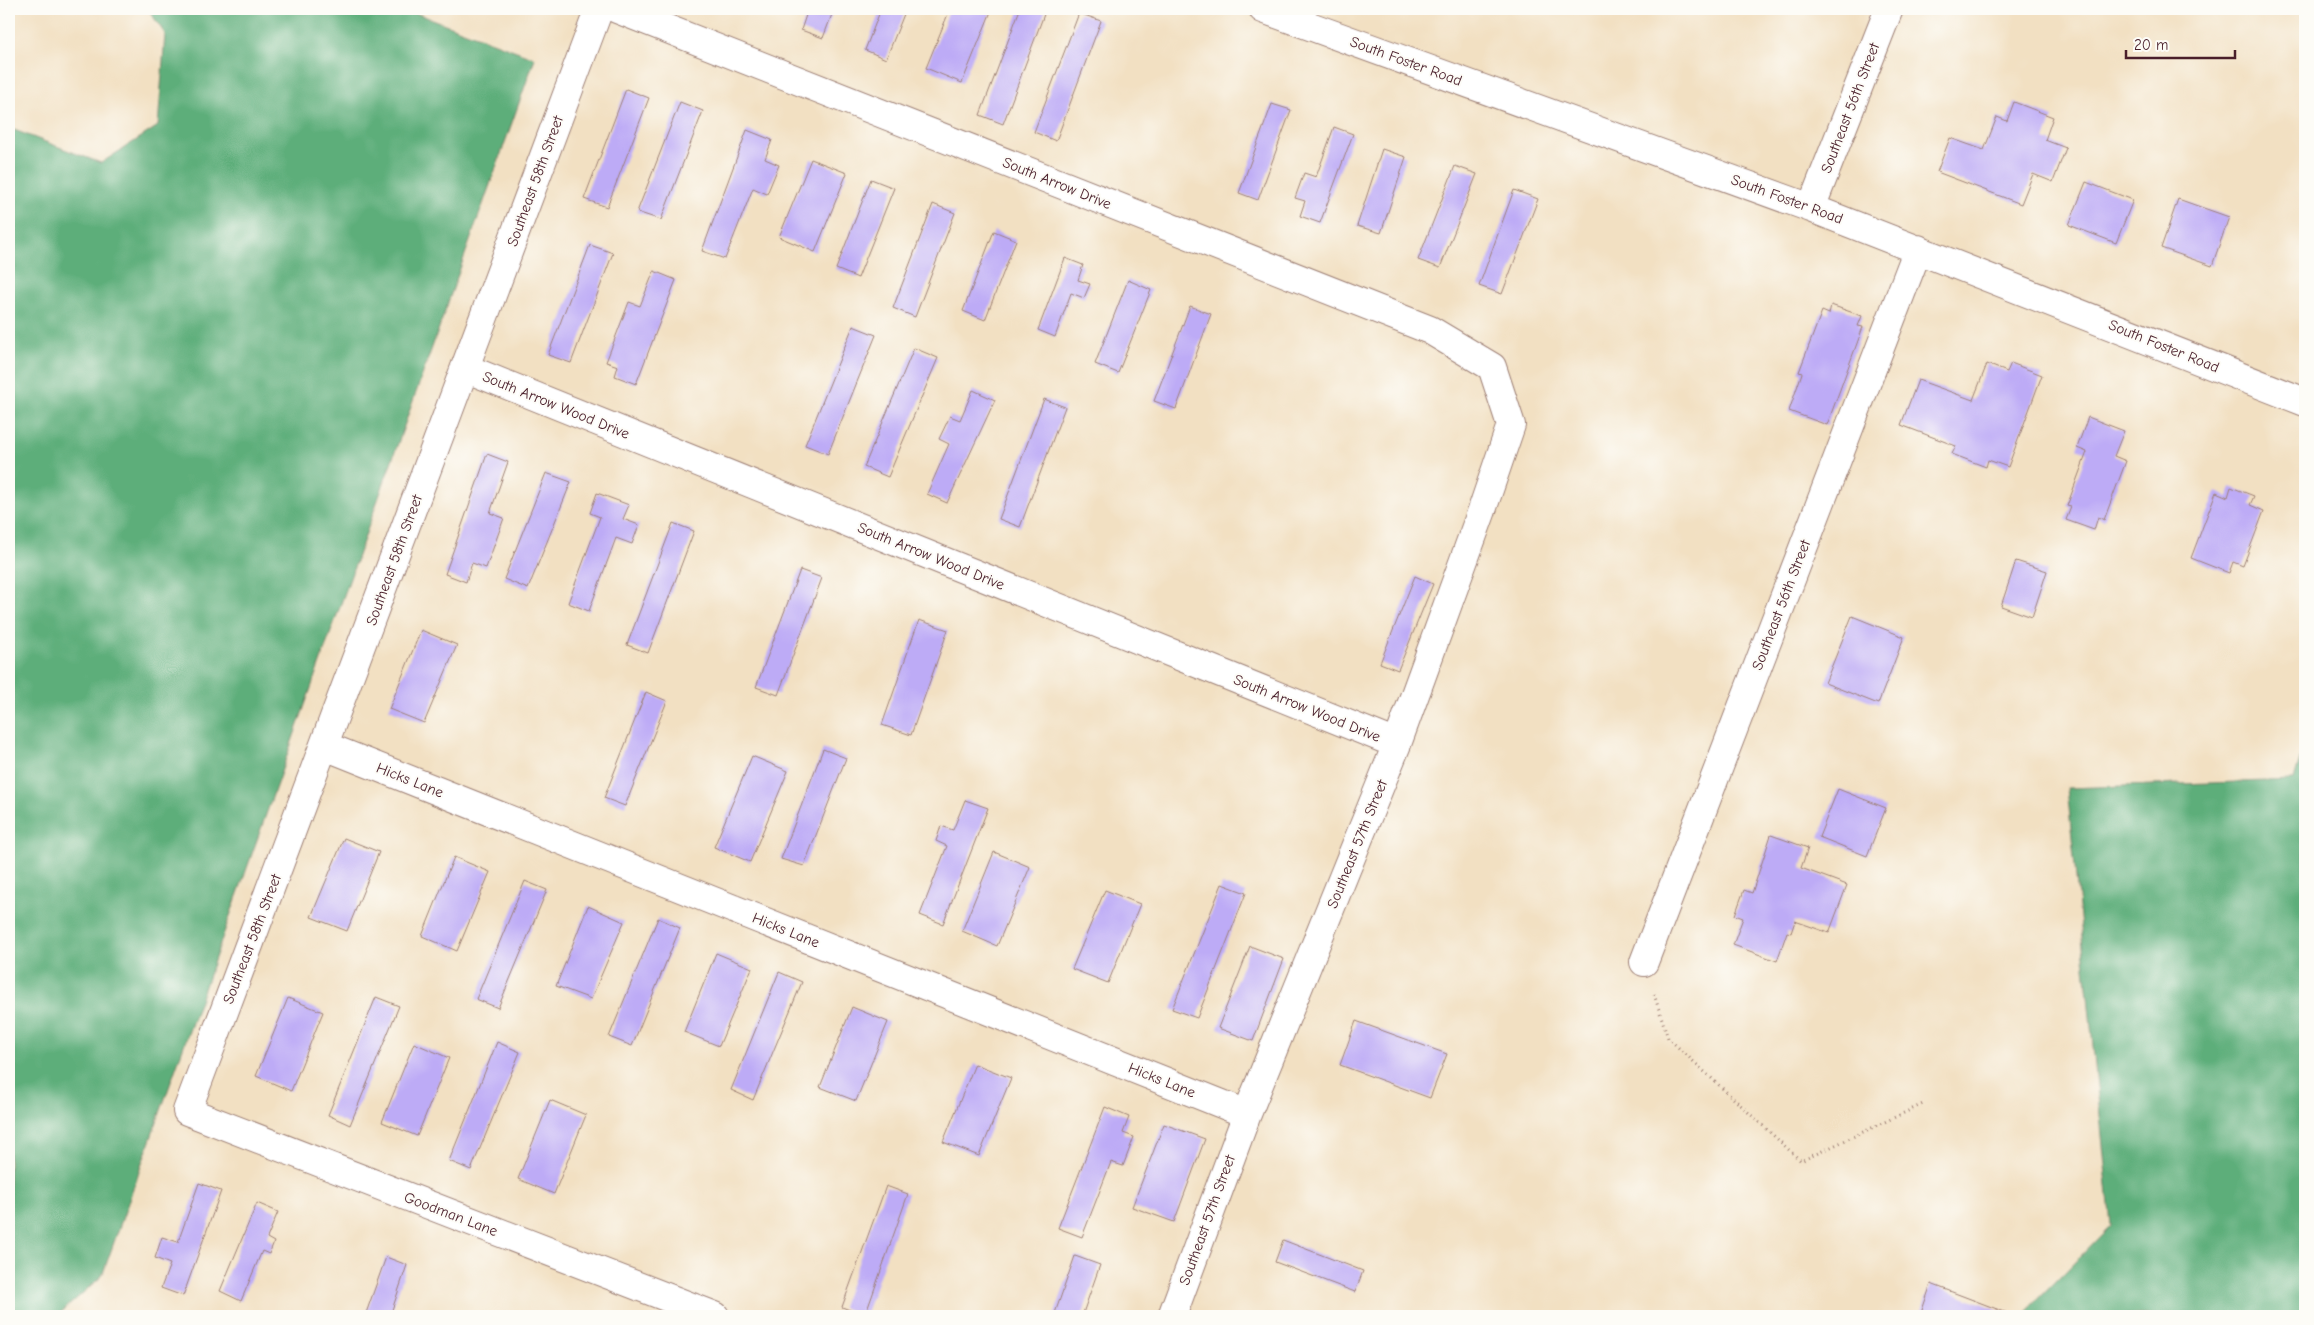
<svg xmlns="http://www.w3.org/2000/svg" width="2314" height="1325" viewBox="0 0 2314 1325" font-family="'Comic Neue',sans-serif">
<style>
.forest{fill:#5dae7a;stroke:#546652}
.building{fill:#bdabf6}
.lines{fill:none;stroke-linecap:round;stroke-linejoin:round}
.minor-casing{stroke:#9e8076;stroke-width:30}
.path{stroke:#9e8076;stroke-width:3;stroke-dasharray:1 4;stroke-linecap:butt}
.minor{stroke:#fff;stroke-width:28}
.labels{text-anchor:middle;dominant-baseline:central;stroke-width:4;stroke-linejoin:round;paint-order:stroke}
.street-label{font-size:15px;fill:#4a1f2b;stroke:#fdfcf7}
</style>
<rect width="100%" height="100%" fill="#fdfcf7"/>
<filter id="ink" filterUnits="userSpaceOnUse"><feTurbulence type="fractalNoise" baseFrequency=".02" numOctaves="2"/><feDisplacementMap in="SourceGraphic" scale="10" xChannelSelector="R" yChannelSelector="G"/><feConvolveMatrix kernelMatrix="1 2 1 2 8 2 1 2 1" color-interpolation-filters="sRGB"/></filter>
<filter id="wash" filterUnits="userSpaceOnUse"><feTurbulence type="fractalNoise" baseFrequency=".0096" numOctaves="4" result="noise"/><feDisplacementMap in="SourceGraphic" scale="20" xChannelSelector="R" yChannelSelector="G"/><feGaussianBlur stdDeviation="1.12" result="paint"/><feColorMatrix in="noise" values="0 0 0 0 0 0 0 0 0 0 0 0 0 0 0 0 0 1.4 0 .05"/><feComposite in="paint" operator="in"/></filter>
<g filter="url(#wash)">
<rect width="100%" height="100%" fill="#f2e0c2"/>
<path class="forest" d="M148 9H405L535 58 102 1276 57 1316H9V128L101 163 158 126 165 34Z
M2305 742V1316H2022L2111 1225 2067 788 2294 780Z"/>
<g id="blocks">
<path class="building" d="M763 9H774L773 13Z
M808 9H834L823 38 801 30Z
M881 9H906L886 59 865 50Z
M950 9H992L962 83 926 68Z
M1020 9H1046L1003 124 980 115Z
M1079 13 1101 21 1056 141 1034 132Z
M626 89 649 98 607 207 584 199Z
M680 102 703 111 661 220 637 212Z
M2014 102 2053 117 2045 140 2066 148 2053 182 2033 174 2021 204 1937 172 1950 138 1984 150 1997 117 2007 121Z
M1272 104 1291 110 1258 200 1239 193Z
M1334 127 1353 134 1320 223 1300 216 1305 201 1295 198 1304 173 1316 177Z
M747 130 772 140 765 159 779 165 767 194 753 188 725 259 702 251Z
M1382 149 1406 157 1381 233 1357 226Z
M811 159 847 173 815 252 779 237Z
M1455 166 1477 174 1440 268 1418 260Z
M871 179 894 188 858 278 836 269Z
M2086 182 2133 200 2116 243 2069 225Z
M1514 190 1538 199 1502 294 1479 286Z
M2178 199 2229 217 2212 266 2161 248Z
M933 204 955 213 915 317 893 308Z
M994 231 1016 240 985 320 963 311Z
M590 245 613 253 571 363 548 355Z
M1065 258 1083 265 1078 280 1090 284 1084 298 1071 293 1055 337 1038 330Z
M654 271 676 280 636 384 615 376 618 366 606 362 629 302 640 306Z
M1128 280 1151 290 1118 373 1095 364Z
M1831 305 1862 316 1858 326 1863 327 1827 425 1789 411 1802 373 1799 372 1822 311 1829 314Z
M1190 306 1211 314 1176 409 1154 401Z
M853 326 876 335 828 454 805 445Z
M914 348 938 358 888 477 864 467Z
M2011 363 2042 375 2008 467 1988 460 1986 467 1952 454 1956 446 1901 425 1918 380 1973 400 1987 364 2007 372Z
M973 390 995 400 947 503 927 494 949 444 939 439 950 416 960 420Z
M1044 399 1065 407 1020 527 999 519Z
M2088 417 2124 431 2114 456 2126 461 2104 520 2098 517 2094 530 2066 520 2071 507 2067 506 2087 452 2077 448Z
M487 454 508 462 490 513 504 518 486 568 472 563 466 582 445 574Z
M546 473 571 482 528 589 504 579Z
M2231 487 2254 496 2250 505 2264 511 2243 566 2233 562 2229 573 2191 558 2216 492 2228 497Z
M597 493 629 505 623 519 639 525 632 544 616 538 589 611 568 603 600 517 590 513Z
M673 523 694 531 648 653 627 645Z
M2016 561 2047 571 2032 617 2001 606Z
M800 570 822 578 778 695 756 687Z
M1415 576 1433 584 1398 670 1380 663Z
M1852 616 1904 637 1878 704 1825 683Z
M919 620 948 630 911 735 882 725Z
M421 630 457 645 424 723 389 709Z
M646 692 667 701 625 806 604 798Z
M823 749 846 758 804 866 781 859Z
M752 756 788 771 750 862 714 847Z
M1838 789 1886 808 1867 856 1819 837Z
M965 800 988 808 943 924 920 915 947 846 936 841 941 826 953 830Z
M1771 835 1808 848 1801 868 1847 885 1829 933 1795 921 1791 933 1787 932 1777 961 1733 945 1743 918 1735 915 1744 890 1752 893Z
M344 838 379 852 347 931 311 917Z
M994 852 1030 867 997 946 962 931Z
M454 857 490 872 457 951 422 936Z
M525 881 547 890 498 1008 476 999Z
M1222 884 1246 893 1197 1018 1172 1009Z
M1105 890 1140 904 1108 983 1072 969Z
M588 906 624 922 591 999 556 986Z
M658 918 680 928 632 1046 609 1037Z
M1250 946 1284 959 1253 1041 1218 1028Z
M716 953 752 968 719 1046 684 1032Z
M779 972 802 982 753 1100 731 1090Z
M376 997 399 1006 350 1125 328 1115Z
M288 998 323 1012 291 1091 256 1076Z
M852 1007 888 1022 856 1101 820 1087Z
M1356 1021 1447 1054 1430 1098 1340 1065Z
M497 1042 520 1052 471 1170 449 1161Z
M414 1043 449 1058 417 1136 382 1122Z
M975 1064 1011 1078 979 1156 943 1142Z
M550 1100 586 1115 554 1194 518 1179Z
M1105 1107 1129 1117 1123 1133 1134 1137 1123 1166 1111 1162 1082 1237 1058 1228Z
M1164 1124 1205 1139 1174 1222 1132 1207Z
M199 1183 221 1191 183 1296 161 1288 170 1264 155 1258 162 1237 178 1242Z
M886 1186 908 1194 865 1316 842 1307Z
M257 1203 278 1212 267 1238 274 1242 269 1254 262 1251 241 1301 220 1291Z
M1283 1240 1363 1271 1355 1292 1275 1262Z
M1075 1256 1100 1265 1082 1316H1054Z
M386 1257 407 1265 390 1316H365Z
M1931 1284 2010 1314V1316H1920Z"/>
</g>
</g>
<g filter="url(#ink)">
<use href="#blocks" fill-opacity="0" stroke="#9e8076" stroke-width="1"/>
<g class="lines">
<g class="minor-casing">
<path id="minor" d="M599 9 187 1111 715 1316
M617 9 1430 330 1492 367 1511 425 1481 513 1397 744 1247 1114 1172 1316
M1263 9 1811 208 2305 402
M1811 208 1889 9
M465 368 1397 744
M325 746 1247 1114
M1644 962 1918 249"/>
</g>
<path class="path" d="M1654 994 1668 1038 1801 1161 1923 1104"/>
<use href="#minor" class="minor"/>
</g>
</g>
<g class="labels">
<g class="street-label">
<text transform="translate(1406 61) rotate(20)">South Foster Road</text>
<text transform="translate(1850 108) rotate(-69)">Southeast 56th Street</text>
<text transform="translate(535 181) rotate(-70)">Southeast 58th Street</text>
<text transform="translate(1057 183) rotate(22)">South Arrow Drive</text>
<text transform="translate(1787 199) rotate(20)">South Foster Road</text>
<text transform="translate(2164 346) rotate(22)">South Foster Road</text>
<text transform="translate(556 405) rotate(22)">South Arrow Wood Drive</text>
<text transform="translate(931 556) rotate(22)">South Arrow Wood Drive</text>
<text transform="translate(394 560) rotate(-70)">Southeast 58th Street</text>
<text transform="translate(1781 605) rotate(-69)">Southeast 56th Street</text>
<text transform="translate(1307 708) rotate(22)">South Arrow Wood Drive</text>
<text transform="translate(410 780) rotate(22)">Hicks Lane</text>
<text transform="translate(1357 844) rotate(-68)">Southeast 57th Street</text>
<text transform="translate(786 930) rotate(22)">Hicks Lane</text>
<text transform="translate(252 939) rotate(-69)">Southeast 58th Street</text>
<text transform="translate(1162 1080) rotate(22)">Hicks Lane</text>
<text transform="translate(451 1214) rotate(21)">Goodman Lane</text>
<text transform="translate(1207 1220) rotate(-70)">Southeast 57th Street</text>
</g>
</g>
<rect width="2314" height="1325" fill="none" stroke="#fdfcf7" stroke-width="30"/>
<path d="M2126 50v8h109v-8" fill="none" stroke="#4a1f2b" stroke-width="2.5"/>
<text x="2134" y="50" font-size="15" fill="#4a1f2b" stroke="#fdfcf7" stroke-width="4" paint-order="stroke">20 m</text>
</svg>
